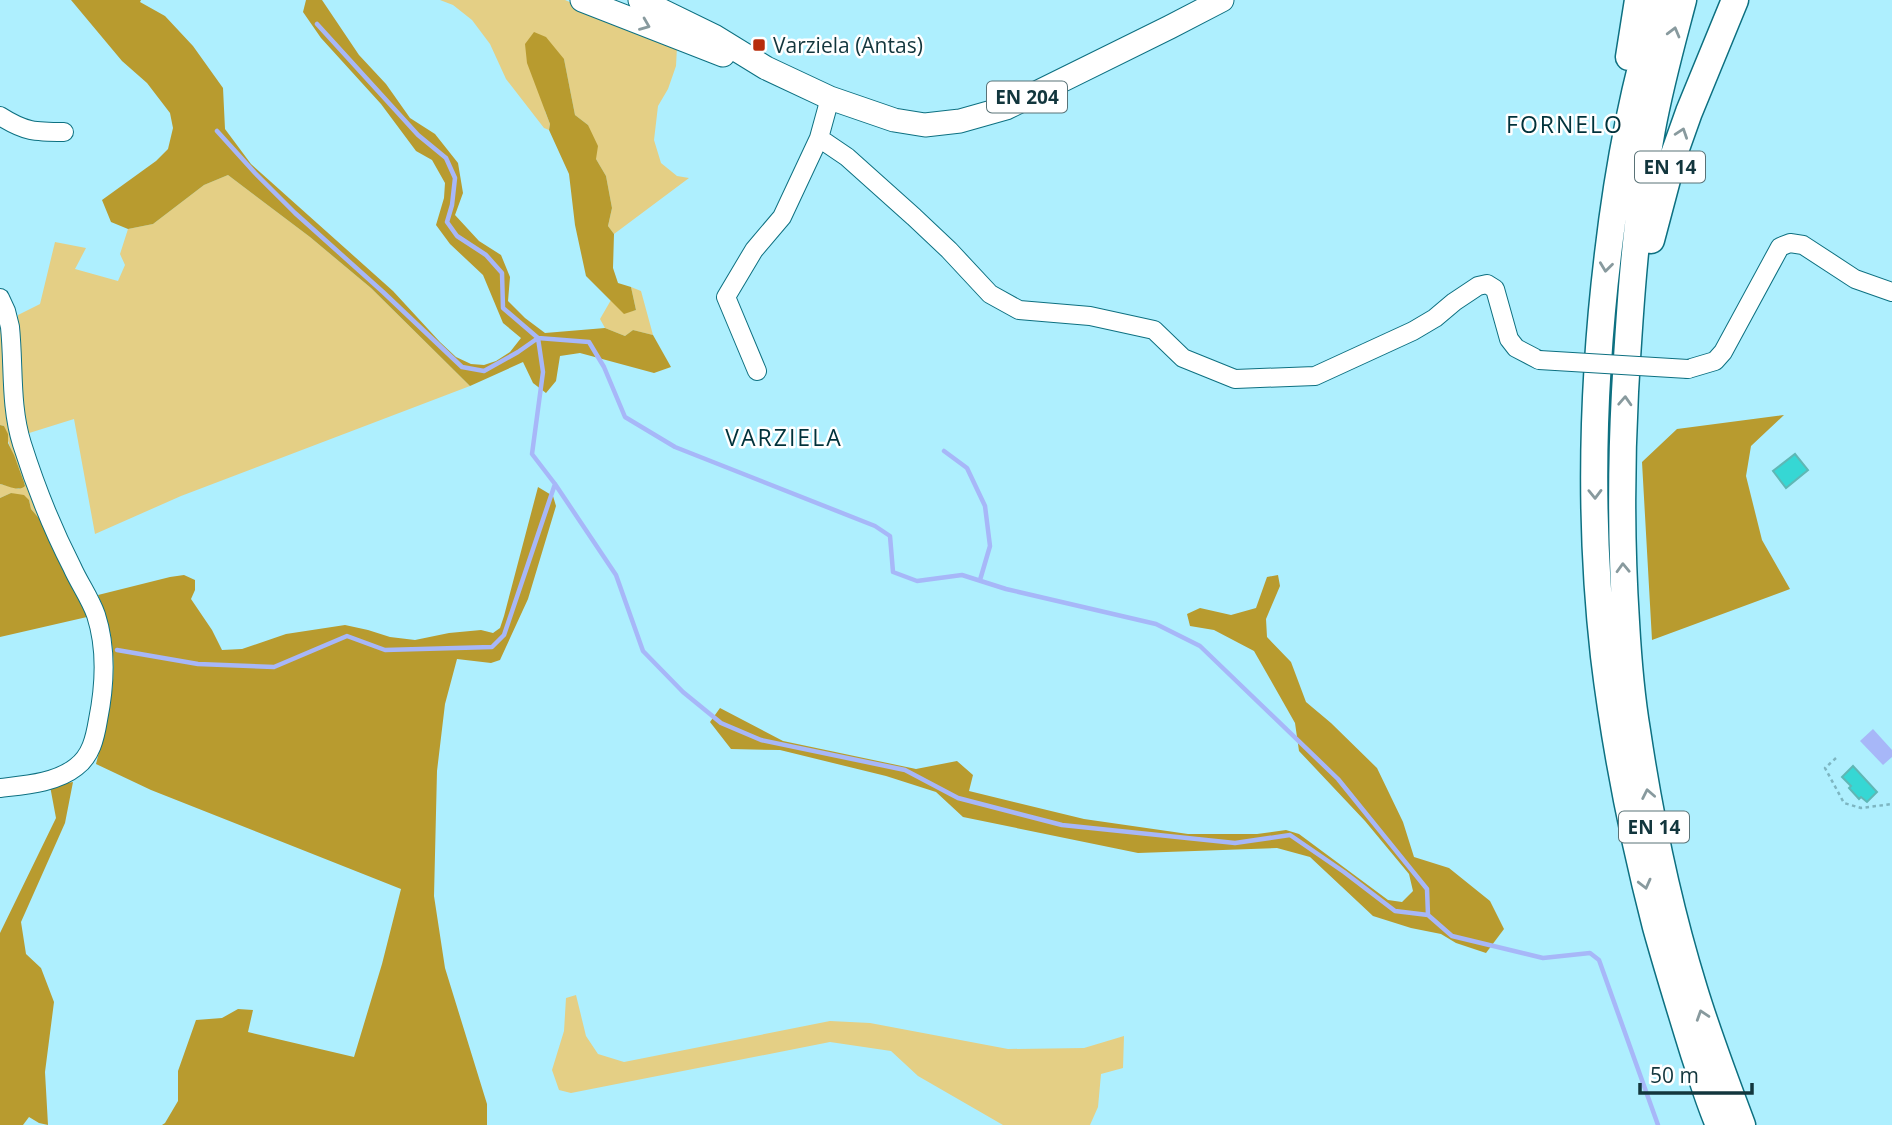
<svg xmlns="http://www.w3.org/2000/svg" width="1892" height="1125" viewBox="0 0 1892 1125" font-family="'Open Sans',sans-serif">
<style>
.green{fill:#e4cf85}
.forest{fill:#b89b2f}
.water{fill:#a7b7f8}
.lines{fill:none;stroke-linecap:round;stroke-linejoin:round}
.stream{stroke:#a7b7f8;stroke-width:4.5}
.building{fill:#36d7d4;stroke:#5fb7b5;stroke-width:2}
.minor-casing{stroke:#0d7081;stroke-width:20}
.major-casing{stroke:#0d7081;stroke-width:25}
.highway-casing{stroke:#0d7081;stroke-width:29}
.path{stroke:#7db5c1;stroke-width:2.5;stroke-dasharray:3.5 3.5;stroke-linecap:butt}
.minor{stroke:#fff;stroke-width:18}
.major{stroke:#fff;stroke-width:23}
.highway{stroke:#fff;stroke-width:26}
.minor-bridge-casing{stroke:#0d7081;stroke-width:20;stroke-linecap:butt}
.minor-bridge{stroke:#fff;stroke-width:18}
.oneway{stroke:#889a9e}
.poi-dot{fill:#b72c0b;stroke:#fff;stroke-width:2.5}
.labels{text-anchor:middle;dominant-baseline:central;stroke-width:5;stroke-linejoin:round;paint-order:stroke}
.shield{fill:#fff;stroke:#597277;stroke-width:2}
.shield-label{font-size:19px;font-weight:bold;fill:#12363d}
.poi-label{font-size:21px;fill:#12363d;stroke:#fff;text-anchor:start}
.neighbourhood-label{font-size:23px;letter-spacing:2px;fill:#00323b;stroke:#fff}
</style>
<rect width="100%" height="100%" fill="#aeeffe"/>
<path class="green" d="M440 0H565L677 47 676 66 668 89 658 106 654 140 661 163 677 176 689 178 614 234 608 226 612 208 606 176 596 159 588 125 575 115 564 59 545 111 550 124 549 130 544 128 506 79 490 44 472 20 453 5Z
M228 175 310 237 371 288 470 386 181 496 95 534 74 419 26 434 21 408 18 315 40 304 55 242 86 248 75 269 118 281 125 265 120 254 128 229 153 224 204 185Z
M631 287 641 291 653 335 633 330 625 336 605 328 600 319 611 300 624 313 636 310Z
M0 325 2 342 43 523 31 509 29 500 11 493 0 498V484L19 489 25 485C19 465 8 447 4 426L0 425Z
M576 995 586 1036 598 1054 624 1062 830 1021 870 1023 1008 1049 1084 1048 1124 1036 1123 1068 1101 1074 1098 1107 1090 1125H1003L918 1076 891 1051 830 1042 571 1093 559 1090 552 1070 564 1031 566 998Z"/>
<path class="forest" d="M71 0H141L140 2 165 16 193 46 223 88 225 129 251 164 393 291 440 342 456 357 471 364 484 365 496 361 510 352 521 338 503 323 483 275 450 244 436 225 444 198 445 183 432 160 416 151 381 104 321 38 303 12 306 0H322L359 55 386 84 410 118 435 134 458 163 463 193 455 215 479 241 501 255 510 277 508 301 525 318 545 333 605 328 625 336 633 330 653 335 671 367 654 373 580 353 560 356 556 381 546 393 533 383 523 362 470 386 371 288 310 237 228 175 204 185 153 224 128 229 111 222 102 200 156 161 168 149 173 128 170 113 147 83 122 61Z
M534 32 546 37 564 59 575 115 588 125 598 146 596 159 606 176 612 208 608 226 614 234 613 268 618 283 631 287 636 310 624 314 586 276 575 225 569 174 549 130 550 124 527 63 525 44Z
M1784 415 1751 446 1746 476 1762 540 1790 589 1652 640 1642 462 1677 429Z
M0 425 4 426 8 434V443L14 455 24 482 25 486C19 492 8 486 0 484Z
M538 487 553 496 556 506 528 599 500 660 491 663 457 659 445 704 437 771 434 896 445 968 487 1104V1125H162L165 1123 178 1101V1071L196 1020 222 1018 238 1009 253 1010 248 1032 354 1057 382 964 401 889 151 790 96 764C112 702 125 657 98 595L170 577 184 575 195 580V590L191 599 212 630 222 650 242 649 286 634 345 625 368 630 390 637 415 640 449 633 481 630 493 633 500 628 504 616Z
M11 493 24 495 29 500 31 509 43 523 80 597 87 617 0 637V498Z
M1278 575 1280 586 1266 619 1267 637 1291 662 1306 702 1331 723 1377 768 1403 822 1414 857 1449 868 1490 901 1504 929 1486 953 1456 943 1441 934 1411 928 1373 916 1310 857 1277 848 1138 853 963 817 936 792 886 776 780 750 731 749 710 722 720 708 783 741 916 769 957 761 973 775 969 791 1084 819 1188 834H1257L1286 830 1299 834 1388 900 1402 902 1413 891 1409 874 1365 821 1299 751 1295 723 1254 651 1214 630 1190 626 1187 614 1200 608 1231 615 1256 608 1267 577Z
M73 782 65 823 21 922 26 954 41 968 54 1002 45 1072 48 1125 39 1123 29 1117 23 1125H0V933L56 818 50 786Z"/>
<path class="water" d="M1873 729 1892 750V757L1883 765 1860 741Z"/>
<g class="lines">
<path class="stream" d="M317 24 418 135 446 158 455 178 452 205 447 222 457 236 486 255 502 273 503 308 538 338 589 342 604 367 625 417 675 447 875 526 890 536 893 572 917 581 962 575 1006 589 1156 624 1200 646 1338 779 1427 889 1428 915 1452 936 1543 958 1590 953 1599 960 1658 1125
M217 131 255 173 295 213 383 292 462 367 484 371 518 352 538 338 543 372 532 454 555 484 616 575 643 651 683 692 721 723 761 740 905 770 958 798 1062 825 1235 843 1290 835 1344 872 1395 911 1428 915
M944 451 967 468 985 506 990 546 980 580
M117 650 198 664 274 667 347 636 385 650 492 647 504 635 555 484"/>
</g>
<path class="building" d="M1795 454 1808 470 1786 488 1773 471Z
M1853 766 1877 792 1867 802 1861 797 1859 799 1849 788 1851 786 1842 777Z"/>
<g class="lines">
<g class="minor-casing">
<path id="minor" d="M830 98 819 138 847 157 914 217 949 250 990 294 1019 310 1090 316 1154 330 1183 358 1235 379 1315 376 1413 331 1435 318 1454 302 1478 286 1487 284 1495 289 1509 339 1516 348 1539 360
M0 116C25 132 35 132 64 132
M0 298 6 311 10 327C14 366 10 406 22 444 35 485 52 528 72 567 79 583 90 598 96 615 107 649 105 685 98 720 95 738 91 756 76 767 56 783 25 785 0 788
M1688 369 1715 361 1723 352 1780 247 1790 243 1803 245 1855 279 1892 292
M757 371 726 297 754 250 782 217 819 138"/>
</g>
<g class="major-casing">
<path id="major" d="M582 0 723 55
M640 0 714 36 766 68 830 98 894 120 925 125 960 121 1006 108 1170 27 1222 0"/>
</g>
<g class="highway-casing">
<path id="highway" d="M1660 0C1634 82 1618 168 1608 254 1592 387 1589 523 1604 656 1615 748 1633 838 1656 927 1668 970 1681 1012 1694 1054 1702 1078 1709 1102 1719 1125
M1683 0C1672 42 1660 85 1652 129 1636 215 1630 304 1625 392 1621 469 1621 545 1626 622 1628 658 1631 695 1637 731 1650 818 1668 905 1694 989 1708 1035 1725 1080 1742 1125
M1629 57 1638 0
M1651 240 1673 157 1689 112 1735 0"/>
</g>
<path class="path" d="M1836 758 1825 768 1844 803 1861 808 1892 804"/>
<use href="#minor" class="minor"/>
<use href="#major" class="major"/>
<use href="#highway" class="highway"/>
<g class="minor-bridge-casing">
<path id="minor-bridge" d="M1539 360 1688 369"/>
</g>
<use href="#minor-bridge" class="minor-bridge"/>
</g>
<defs><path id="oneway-chevron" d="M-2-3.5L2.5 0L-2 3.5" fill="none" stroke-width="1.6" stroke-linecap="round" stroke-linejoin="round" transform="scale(1.75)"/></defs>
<g class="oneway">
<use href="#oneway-chevron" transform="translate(645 25) rotate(22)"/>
<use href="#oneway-chevron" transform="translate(1674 32) rotate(-75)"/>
<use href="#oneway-chevron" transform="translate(1682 133) rotate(-71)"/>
<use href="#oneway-chevron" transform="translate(1606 267) rotate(97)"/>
<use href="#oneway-chevron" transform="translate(1625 401) rotate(-87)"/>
<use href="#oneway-chevron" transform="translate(1595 494) rotate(89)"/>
<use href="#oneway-chevron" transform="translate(1623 568) rotate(-92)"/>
<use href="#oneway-chevron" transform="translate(1648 794) rotate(-101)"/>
<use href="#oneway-chevron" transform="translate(1645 884) rotate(76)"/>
<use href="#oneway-chevron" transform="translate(1702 1015) rotate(-108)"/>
</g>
<rect class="poi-dot" x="752" y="38" width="14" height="14" rx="3.5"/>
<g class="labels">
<g class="shield">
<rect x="987" y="81.5" width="80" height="31" rx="5"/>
<rect x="1635" y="151.5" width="70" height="31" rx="5"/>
<rect x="1619" y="811.5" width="70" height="31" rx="5"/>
</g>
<g class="shield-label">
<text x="1027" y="97">EN 204</text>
<text x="1670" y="167">EN 14</text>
<text x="1654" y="827">EN 14</text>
</g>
<g class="poi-label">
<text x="773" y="45">Varziela (Antas)</text>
</g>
<g class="neighbourhood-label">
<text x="1565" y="124">FORNELO</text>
<text x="784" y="437">VARZIELA</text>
</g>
</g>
<path d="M1640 1083v10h112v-10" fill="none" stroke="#12363d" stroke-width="3.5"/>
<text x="1650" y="1083" font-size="21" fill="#12363d" stroke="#ffffff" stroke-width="5" paint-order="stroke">50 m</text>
</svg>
